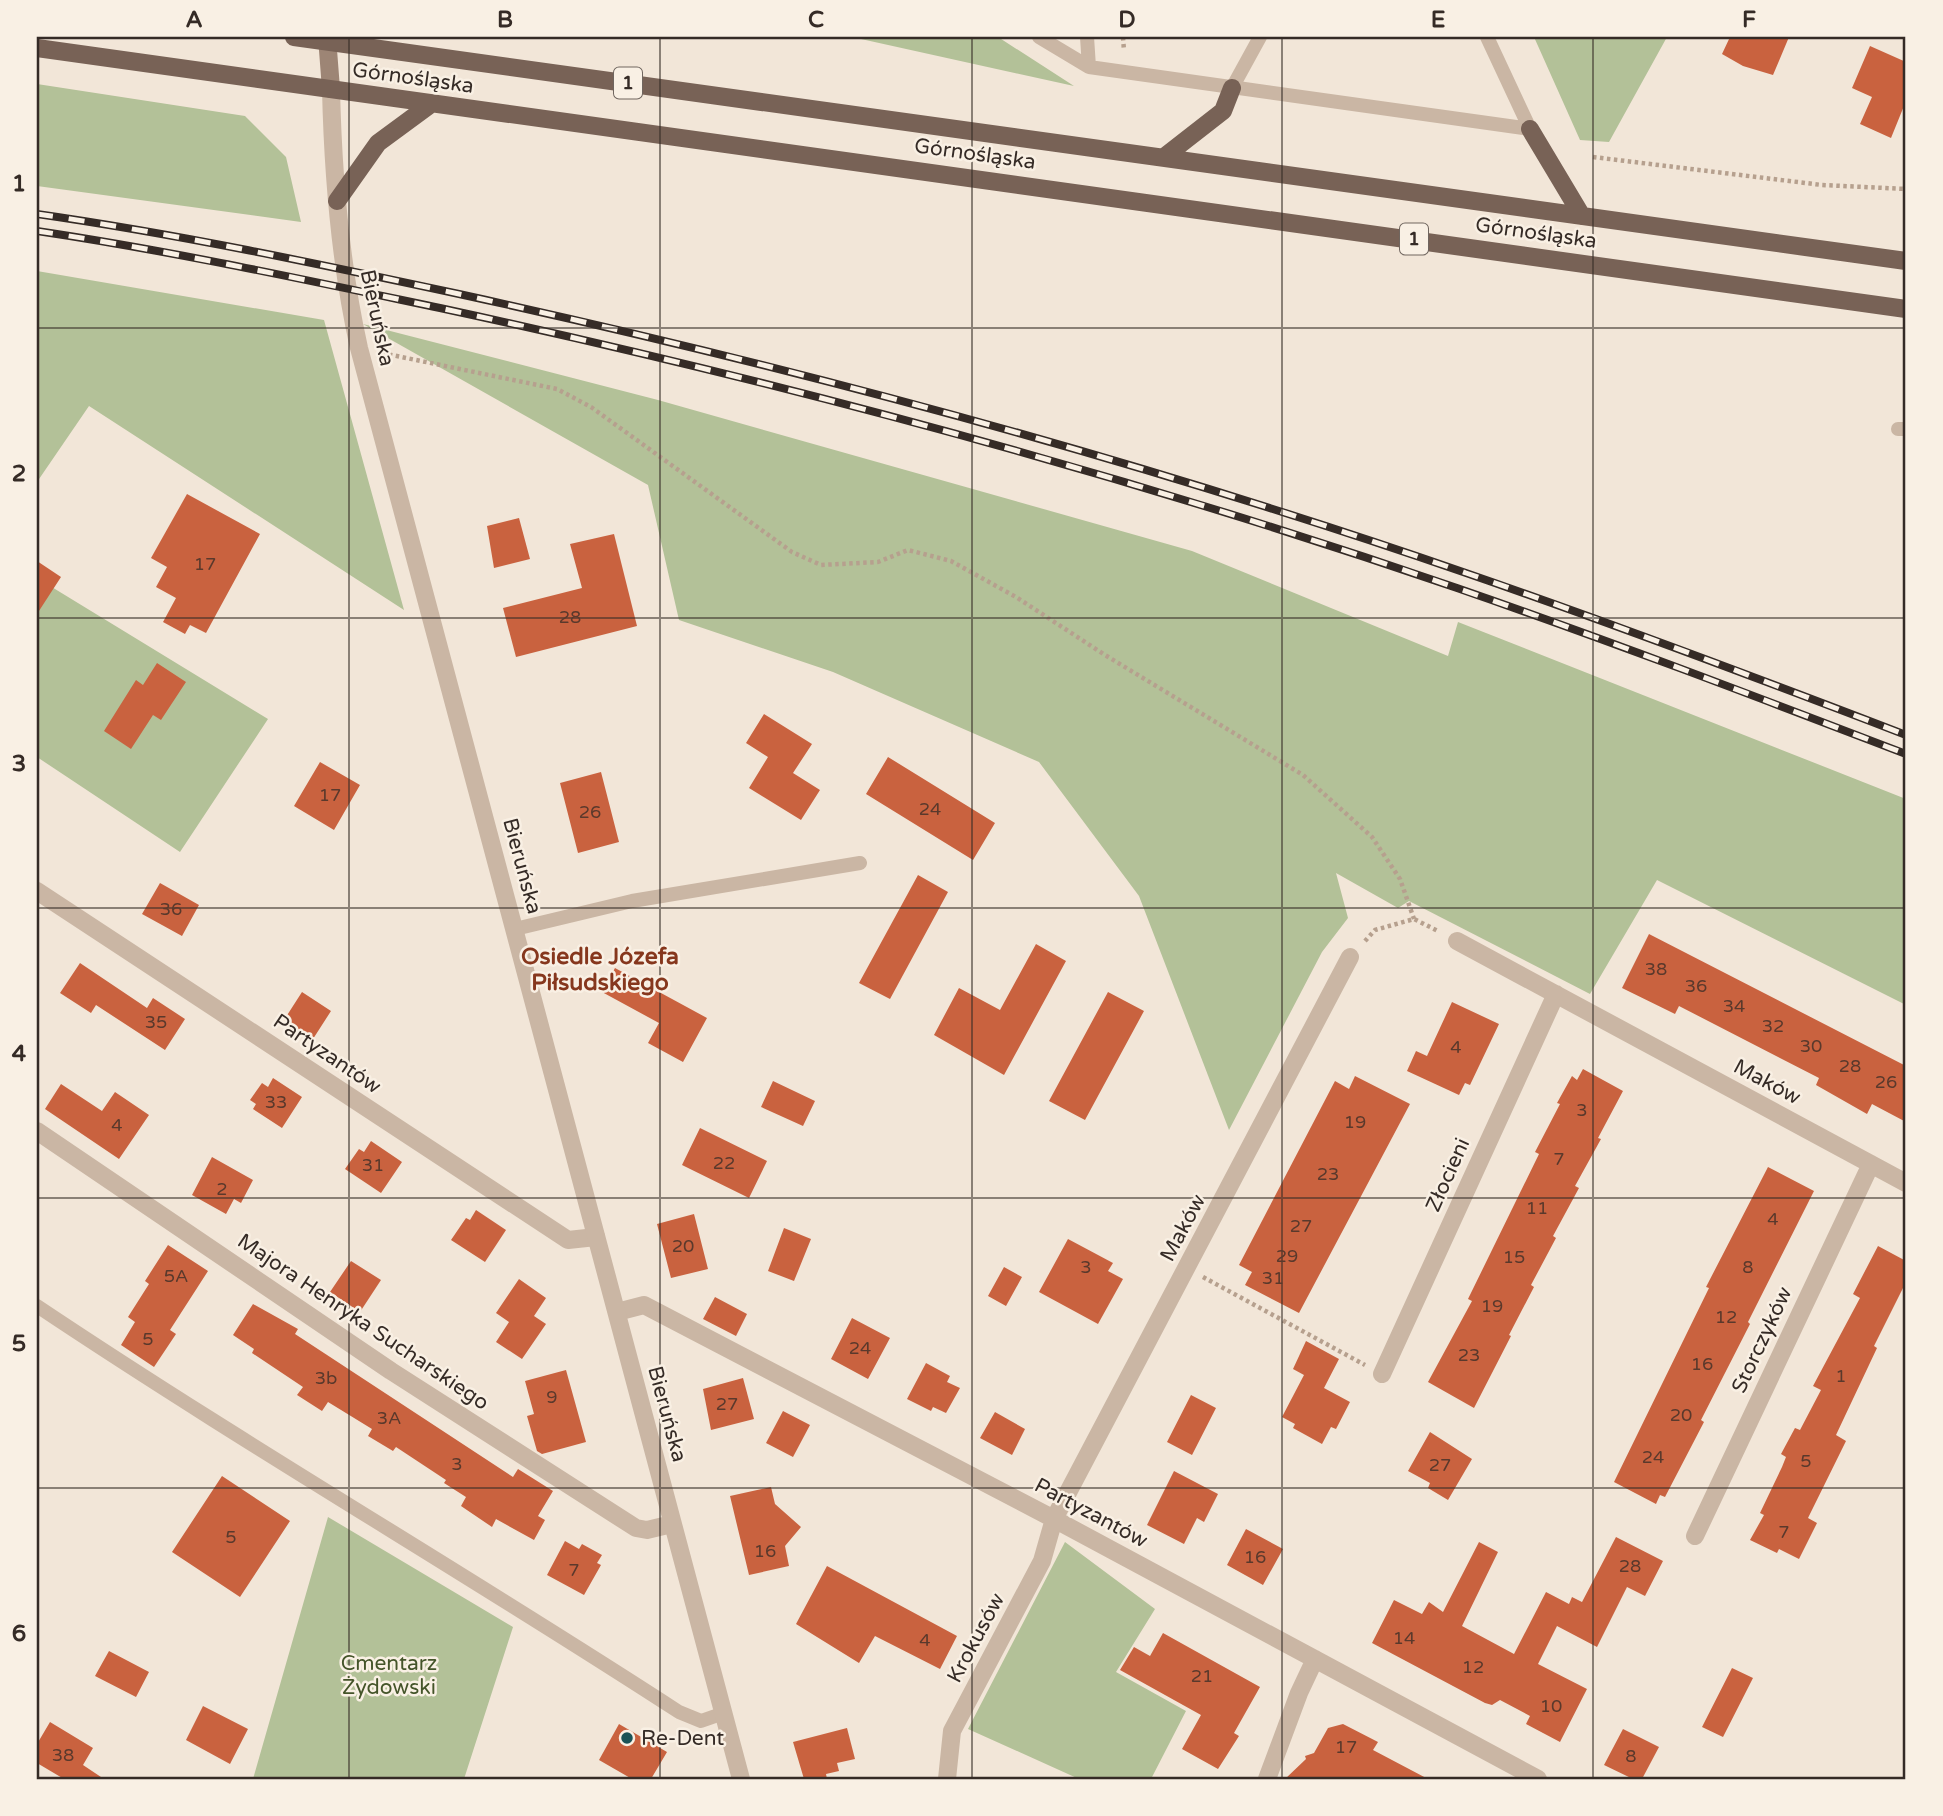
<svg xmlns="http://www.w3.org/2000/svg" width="1943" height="1816" viewBox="0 0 1943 1816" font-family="'Varela Round',sans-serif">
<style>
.green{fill:#b3c198}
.building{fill:#c9623f}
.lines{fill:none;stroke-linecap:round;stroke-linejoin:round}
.path{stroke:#b6a08e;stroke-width:4.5;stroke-dasharray:3.5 3.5;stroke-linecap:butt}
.service{stroke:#cab6a4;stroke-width:14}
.minor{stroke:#cab6a4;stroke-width:18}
.tertiary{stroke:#cab6a4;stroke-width:18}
.secondary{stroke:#9d8575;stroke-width:18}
.primary{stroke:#786256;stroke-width:18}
.rail-casing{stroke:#352b26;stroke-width:8}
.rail{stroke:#f9f0e4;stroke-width:5;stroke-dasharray:16;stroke-linecap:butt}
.grid{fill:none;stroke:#352b26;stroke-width:2;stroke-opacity:0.55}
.poi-dot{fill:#1b5357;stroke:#f9f0e4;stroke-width:2.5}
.labels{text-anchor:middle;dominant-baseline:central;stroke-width:5;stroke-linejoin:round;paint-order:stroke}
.number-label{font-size:18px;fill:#5a392c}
.shield{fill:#f9f0e4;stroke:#70665f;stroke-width:2}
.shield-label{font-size:19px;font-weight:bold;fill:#352b26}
.street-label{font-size:21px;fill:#352b26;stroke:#f9f0e4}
.park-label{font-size:21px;fill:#445429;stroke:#f9f0e4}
.poi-label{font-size:21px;fill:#352b26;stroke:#f9f0e4;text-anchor:start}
.neighbourhood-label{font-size:23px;font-weight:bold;fill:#86371d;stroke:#f9f0e4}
.neatline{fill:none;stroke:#352b26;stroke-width:2.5}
.grid-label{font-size:23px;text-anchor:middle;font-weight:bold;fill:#352b26}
</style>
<rect width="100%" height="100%" fill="#f2e6d8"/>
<path class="green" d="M852 37H998L1074 86Z
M1534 37H1667L1609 142 1580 140Z
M37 84 245 116 286 157 301 222 37 186Z
M37 271 324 320 404 610 89 406 37 482Z
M363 324 658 400 1192 551 1448 656 1458 622 1906 799V1005L1657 880 1590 994 1409 901 1398 908 1336 873 1348 918 1322 952 1229 1130 1139 896 1039 762 833 672 679 620 648 485Z
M37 578 268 719 180 852 37 757Z
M328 1517 513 1627 464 1779H253Z
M1065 1542 1155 1609 1116 1672 1186 1711 1151 1779H1079L968 1729Z"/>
<path class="building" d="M1730 37H1789L1773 75 1743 66 1722 54Z
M1870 46 1906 62V101L1891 138 1860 124 1872 97 1852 88Z
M187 494 260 534 206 633 190 625 185 634 163 622 176 598 156 587 167 567 151 558Z
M519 518 530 559 494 568 487 526Z
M614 534 637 626 516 657 503 608 582 588 570 544Z
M37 561 61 577 37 614Z
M157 663 186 682 161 720 153 715 131 749 104 731 136 680 143 685Z
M764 714 812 744 793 773 820 790 801 820 749 788 768 757 746 743Z
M888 757 995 823 973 860 866 794Z
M320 762 360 785 334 830 294 806Z
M601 772 619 842 578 853 560 783Z
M918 875 948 892 890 999 859 983Z
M160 883 199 905 182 936 142 914Z
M1649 934 1906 1066V1122L1872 1104 1867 1114 1816 1085 1819 1078 1679 1006 1675 1014 1622 988Z
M1036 944 1066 961 1004 1075 934 1035 959 988 1000 1010Z
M80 963 147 1008 153 998 185 1019 165 1050 96 1005 91 1013 60 993Z
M615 968 707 1018 683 1062 648 1043 659 1023 602 992Z
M302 992 331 1011 313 1039 284 1020Z
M1108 992 1144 1011 1085 1120 1049 1101Z
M1452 1002 1499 1024 1470 1085 1465 1083 1459 1095 1407 1071 1416 1051 1427 1056Z
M1583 1069 1623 1091 1598 1138 1601 1139 1575 1186 1579 1188 1553 1236 1556 1238 1531 1285 1534 1287 1509 1335 1511 1336 1474 1408 1428 1382 1472 1301 1468 1299 1539 1154 1535 1152 1560 1104 1557 1103 1572 1076 1577 1080Z
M1355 1076 1410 1104 1299 1313 1245 1285 1252 1272 1239 1265 1335 1081 1349 1089Z
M273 1078 302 1097 282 1128 253 1109 256 1104 250 1100 262 1083 268 1087Z
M773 1081 815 1101 803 1126 761 1107Z
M61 1084 102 1111 115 1092 149 1115 119 1159 45 1109Z
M700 1128 767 1161 749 1198 682 1165Z
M371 1141 402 1162 381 1193 345 1169 359 1149 364 1152Z
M212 1157 253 1180 241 1203 234 1199 226 1214 192 1195Z
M1768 1167 1814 1191 1748 1322 1750 1324 1701 1420 1704 1422 1665 1497 1660 1495 1656 1504 1614 1482 1709 1288 1706 1287Z
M476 1210 506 1230 485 1262 451 1240 466 1218 470 1220Z
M694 1214 708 1269 671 1278 657 1224Z
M784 1228 811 1239 794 1281 768 1271Z
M1068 1239 1113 1263 1108 1271 1123 1279 1098 1324 1039 1292Z
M168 1245 208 1271 170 1330 176 1334 154 1367 121 1345 135 1322 128 1317 149 1284 145 1281Z
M1878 1246 1906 1261V1282L1874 1346 1877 1348 1836 1435 1846 1441 1808 1518 1817 1523 1799 1559 1779 1549 1777 1553 1750 1540 1764 1515 1760 1513 1782 1467 1786 1457 1781 1454 1795 1428 1800 1430 1821 1390 1813 1386 1860 1298 1853 1294Z
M351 1261 381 1280 360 1312 330 1292Z
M1004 1267 1022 1277 1006 1306 988 1296Z
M519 1279 546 1298 534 1316 546 1324 522 1359 496 1342 509 1322 496 1313Z
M715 1297 747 1314 736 1336 703 1319Z
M253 1304 298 1329 295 1334 513 1477 518 1469 553 1491 538 1516 545 1520 534 1540 496 1519 492 1527 461 1506 466 1497 444 1483 446 1480 396 1447 393 1451 368 1436 372 1429 328 1402 322 1411 297 1395 303 1387 252 1353 254 1349 233 1335Z
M852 1318 890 1338 868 1379 831 1359Z
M1306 1341 1339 1359 1324 1388 1350 1402 1336 1429 1331 1427 1322 1444 1293 1428 1295 1424 1282 1417 1304 1375 1293 1369Z
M926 1363 950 1376 947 1382 960 1388 946 1413 933 1407 931 1411 907 1399Z
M566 1370 586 1442 542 1454 537 1451 527 1416 534 1414 525 1381Z
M743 1378 754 1419 711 1430 703 1389Z
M1191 1395 1216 1408 1192 1455 1167 1442Z
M783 1411 810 1425 793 1457 766 1443Z
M995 1412 1025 1429 1012 1455 980 1438Z
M1430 1432 1472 1459 1448 1500 1428 1488 1430 1483 1408 1471Z
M1174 1471 1218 1494 1204 1522 1197 1518 1184 1544 1147 1525Z
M222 1476 290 1521 240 1597 172 1552Z
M771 1487 775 1504 801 1527 785 1546 789 1566 749 1575 730 1496Z
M1246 1529 1283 1549 1263 1585 1227 1565Z
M1616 1537 1663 1561 1645 1596 1627 1587 1597 1647 1557 1626 1538 1664 1587 1689 1560 1742 1526 1724 1530 1716 1500 1700 1492 1705 1485 1703 1372 1643 1394 1600 1422 1614 1429 1602 1443 1612 1479 1542 1498 1552 1462 1626 1514 1654 1546 1592 1569 1604 1572 1597 1582 1602Z
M565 1541 579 1549 582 1544 602 1555 597 1563 601 1565 584 1595 547 1575Z
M827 1566 957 1636 940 1669 875 1636 859 1663 796 1624Z
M1163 1633 1260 1687 1234 1733 1239 1736 1218 1769 1182 1749 1201 1715 1120 1670 1134 1647 1150 1656Z
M109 1651 149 1672 136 1697 95 1676Z
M1732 1668 1753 1678 1723 1737 1702 1727Z
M203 1706 248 1729 230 1764 186 1740Z
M50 1722 93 1748 83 1765 104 1779H64L37 1763V1744Z
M619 1724 667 1752 651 1779H632L599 1760Z
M1343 1724 1378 1742 1373 1750 1428 1779H1285L1306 1759 1305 1756 1314 1753 1328 1728Z
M847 1728 855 1759 837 1763 839 1771 826 1774 827 1779H804L793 1742Z
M1623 1729 1659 1747 1642 1779H1633L1604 1765Z"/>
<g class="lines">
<path class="path" d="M1123 37 1124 51
M1593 157 1822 185 1906 189
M382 353 557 389 591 407 792 552 821 565 878 562 908 550 951 561 1016 597 1105 655 1303 775 1372 837 1400 879 1414 919
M1365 941 1375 930 1414 919 1438 931
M1203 1277 1365 1365"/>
<path class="service" d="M1039 37 1089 67 1530 129
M1087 37 1089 67
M1487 37 1530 129
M1232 88 1260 37
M1898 429H1906
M515 929 632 901 860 863
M37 1306C248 1447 467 1574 679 1712L701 1721 724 1713"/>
<path class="minor" d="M37 891 568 1240 596 1237
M1457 941 1906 1183
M37 1131 391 1371 636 1528 647 1530 672 1524
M617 1312 644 1305 1054 1519 1538 1779
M1382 1374 1556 994
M1695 1536 1871 1164
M947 1779 952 1731 1042 1561 1054 1519 1350 957
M1267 1779 1299 1693 1315 1659"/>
<path class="tertiary" d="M331 89C333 177 340 263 359 348L741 1779"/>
<path class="secondary" d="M327 37 331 89"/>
<path class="primary" d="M294 37 1906 261
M37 48 1906 309
M1530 129 1582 216
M1164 157 1223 111 1232 88
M337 201 378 143 431 104"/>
<g class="rail-casing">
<path id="rail" d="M37 214C178 234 319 264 459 294 799 368 1137 459 1466 573 1614 624 1760 679 1906 735
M37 231C172 251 306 280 440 308 784 382 1124 474 1457 588 1608 640 1757 697 1906 754"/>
</g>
<use href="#rail" class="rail"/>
</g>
<path class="grid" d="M349 37V1779M660 37V1779M972 37V1779M1282 37V1779M1593 37V1779M37 328H1906M37 618H1906M37 908H1906M37 1198H1906M37 1488H1906"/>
<circle class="poi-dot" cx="627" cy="1738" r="7"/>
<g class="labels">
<g class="number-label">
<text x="205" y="564">17</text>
<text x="570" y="617">28</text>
<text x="330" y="795">17</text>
<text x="930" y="809">24</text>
<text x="590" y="812">26</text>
<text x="171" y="909">36</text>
<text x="1656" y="969">38</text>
<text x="1696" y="986">36</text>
<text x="1734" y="1006">34</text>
<text x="156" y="1022">35</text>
<text x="1773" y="1026">32</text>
<text x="1811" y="1046">30</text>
<text x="1456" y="1047">4</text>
<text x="1850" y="1066">28</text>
<text x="1886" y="1082">26</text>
<text x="276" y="1102">33</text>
<text x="1582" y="1110">3</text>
<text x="1355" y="1122">19</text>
<text x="117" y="1125">4</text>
<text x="1559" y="1159">7</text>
<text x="724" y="1163">22</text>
<text x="373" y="1165">31</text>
<text x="1328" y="1174">23</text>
<text x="222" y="1189">2</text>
<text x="1537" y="1208">11</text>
<text x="1773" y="1219">4</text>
<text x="1301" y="1226">27</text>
<text x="683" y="1246">20</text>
<text x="1287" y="1256">29</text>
<text x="1514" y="1257">15</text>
<text x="1086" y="1267">3</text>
<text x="1748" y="1267">8</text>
<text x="176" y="1276">5A</text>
<text x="1273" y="1278">31</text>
<text x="1492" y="1306">19</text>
<text x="1726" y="1317">12</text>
<text x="148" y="1339">5</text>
<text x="860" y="1348">24</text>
<text x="1469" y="1355">23</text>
<text x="1702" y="1364">16</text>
<text x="1841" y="1376">1</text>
<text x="326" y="1378">3b</text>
<text x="552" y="1397">9</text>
<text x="727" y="1404">27</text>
<text x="1681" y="1415">20</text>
<text x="389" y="1418">3A</text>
<text x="1653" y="1457">24</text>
<text x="1806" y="1461">5</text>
<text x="457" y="1464">3</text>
<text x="1440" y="1465">27</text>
<text x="1784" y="1532">7</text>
<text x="231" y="1537">5</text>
<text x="765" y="1551">16</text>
<text x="1255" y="1557">16</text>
<text x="1630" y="1566">28</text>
<text x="574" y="1570">7</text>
<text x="1404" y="1638">14</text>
<text x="925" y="1640">4</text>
<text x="1473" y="1667">12</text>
<text x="1202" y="1676">21</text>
<text x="1551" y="1706">10</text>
<text x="1346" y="1747">17</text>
<text x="63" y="1755">38</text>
<text x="1631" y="1756">8</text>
</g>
<g class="shield">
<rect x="614" y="67.5" width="28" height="31" rx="5"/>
<rect x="1400" y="223.5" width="28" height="31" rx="5"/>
</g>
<g class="shield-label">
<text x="628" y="83">1</text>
<text x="1414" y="239">1</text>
</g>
<g class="street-label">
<text transform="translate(413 78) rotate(8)">Górnośląska</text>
<text transform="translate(975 154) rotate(8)">Górnośląska</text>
<text transform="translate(1536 233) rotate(8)">Górnośląska</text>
<text transform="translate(377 318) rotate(78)">Bieruńska</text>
<text transform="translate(522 866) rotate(75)">Bieruńska</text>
<text transform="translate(327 1054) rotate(34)">Partyzantów</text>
<text transform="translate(1767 1082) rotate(28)">Maków</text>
<text transform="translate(1448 1175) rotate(-66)">Złocieni</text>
<text transform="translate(1183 1228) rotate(-62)">Maków</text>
<text transform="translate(363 1322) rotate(34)">Majora Henryka Sucharskiego</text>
<text transform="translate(1762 1340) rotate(-65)">Storczyków</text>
<text transform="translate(667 1414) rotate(75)">Bieruńska</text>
<text transform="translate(1091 1513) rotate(28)">Partyzantów</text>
<text transform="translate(976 1638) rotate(-62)">Krokusów</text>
</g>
<g class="park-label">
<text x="389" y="1663">Cmentarz<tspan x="389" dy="24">Żydowski</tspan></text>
</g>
<g class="poi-label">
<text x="641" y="1738">Re-Dent</text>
</g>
<g class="neighbourhood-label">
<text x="600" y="957">Osiedle Józefa<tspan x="600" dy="26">Piłsudskiego</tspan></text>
</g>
</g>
<rect width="1943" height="1816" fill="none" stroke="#f9f0e4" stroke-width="77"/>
<rect x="38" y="38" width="1866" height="1740" class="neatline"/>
<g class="grid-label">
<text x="194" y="27">A</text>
<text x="505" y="27">B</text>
<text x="816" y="27">C</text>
<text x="1127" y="27">D</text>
<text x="1438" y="27">E</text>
<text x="1749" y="27">F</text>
<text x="19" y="191">1</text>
<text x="19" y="481">2</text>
<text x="19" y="771">3</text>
<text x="19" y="1061">4</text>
<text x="19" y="1351">5</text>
<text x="19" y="1641">6</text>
</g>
</svg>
